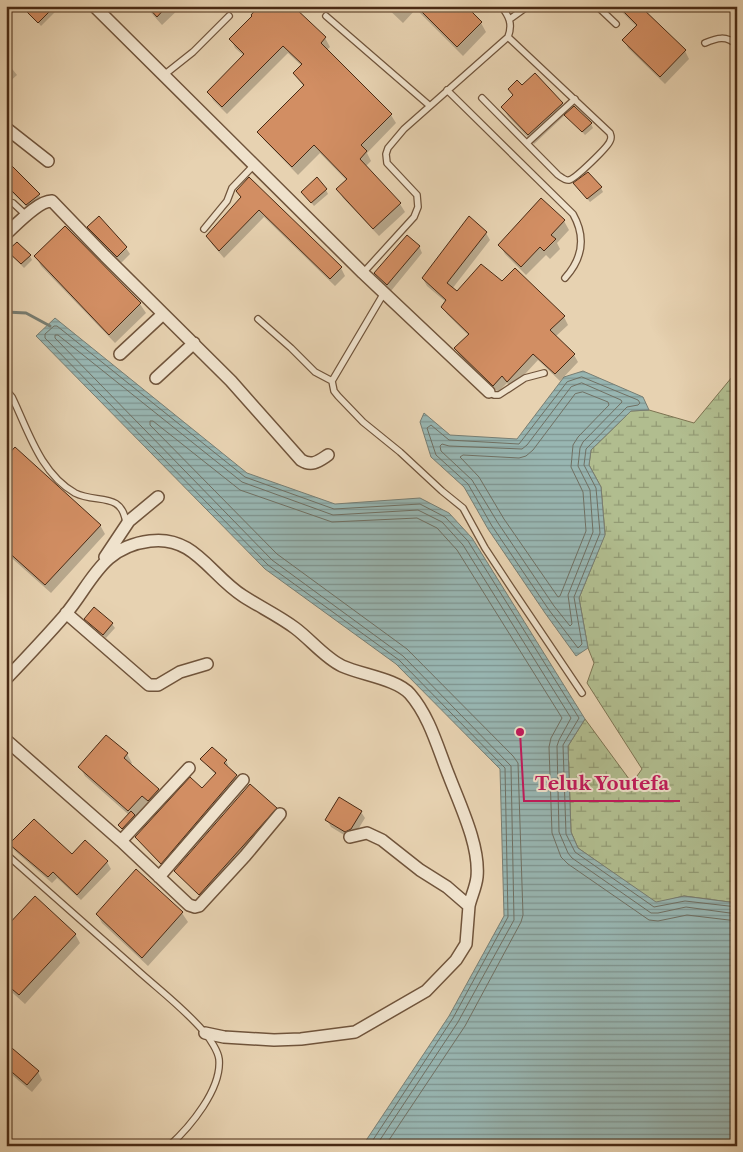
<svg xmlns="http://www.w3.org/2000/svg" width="743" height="1152" viewBox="0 0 743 1152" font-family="'Libre Caslon Text',serif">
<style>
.wetland{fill:url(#wetland-marsh);stroke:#7d7452}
.water{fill:url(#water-rules);stroke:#787e73}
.shadow{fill:#0003}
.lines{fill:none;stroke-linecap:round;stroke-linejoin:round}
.shore{stroke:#707063;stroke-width:1}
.stream{stroke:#787e73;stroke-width:3}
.building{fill:#d28e63;stroke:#492a14}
.service-casing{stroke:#70543b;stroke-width:8}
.minor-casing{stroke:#70543b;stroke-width:14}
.service{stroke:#efe2cc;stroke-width:5.5}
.minor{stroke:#efe2cc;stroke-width:11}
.leader{fill:none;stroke:#c2185b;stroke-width:2}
.callout-dot{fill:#c2185b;stroke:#efe2cc;stroke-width:2}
.callout-label{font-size:19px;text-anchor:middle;font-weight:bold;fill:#c2185b;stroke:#efe2cc;stroke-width:4;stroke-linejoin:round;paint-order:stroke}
</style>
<defs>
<pattern id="wetland-marsh" width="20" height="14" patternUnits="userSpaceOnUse" patternTransform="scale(1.25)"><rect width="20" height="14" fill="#b1bd8f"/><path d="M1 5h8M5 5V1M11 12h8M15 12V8" fill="none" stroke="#929a74"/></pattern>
<pattern id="water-rules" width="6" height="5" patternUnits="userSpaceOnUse" patternTransform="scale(1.25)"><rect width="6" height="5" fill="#98b6b2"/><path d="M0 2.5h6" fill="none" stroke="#7e9490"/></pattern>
</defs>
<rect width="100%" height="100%" fill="#e7d2b1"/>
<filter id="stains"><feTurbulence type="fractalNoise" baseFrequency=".004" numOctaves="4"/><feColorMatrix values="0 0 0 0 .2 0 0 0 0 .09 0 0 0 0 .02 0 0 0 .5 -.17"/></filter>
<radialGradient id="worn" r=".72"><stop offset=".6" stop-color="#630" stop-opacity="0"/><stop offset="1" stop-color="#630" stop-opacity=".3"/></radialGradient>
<path class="wetland" d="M737 371V903L684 896 656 903 578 848 571 832 568 746 585 719 632 783 642 769 587 683 594 663 588 648 579 598 605 534 601 487 589 465 591 450 631 411 649 410 694 423Z"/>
<path class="water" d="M55 318 247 473 335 504 420 498 449 513 472 538 585 719 568 746 571 832 578 848 656 902 684 896 737 903V1146L363 1145 449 1016 504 916 500 769 396 664 265 569 36 336Z
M583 371 643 397 649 410 631 411 591 450 589 465 601 487 605 535 579 598 588 648 576 656 545 613 488 529 464 487 431 457 420 422 424 413 450 435 517 439 564 377Z"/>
<path class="shadow" d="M34 6H61L41 26 29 12Z
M145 6H182L162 25Z
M261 6 325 38 330 47 327 50 391 115 396 123 367 153 371 161 366 166 400 204 405 212 379 236 343 198 338 189 347 181 320 153 298 175 264 140 259 132 304 87 294 74 302 66 288 53 227 114 213 100 209 92 244 56 235 48 231 39Z
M385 6H464L481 23 486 32 463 56 416 9 403 23Z
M616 6H641L685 51 689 59 665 84 628 48 624 40 637 27Z
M6 61 17 75 6 85Z
M535 75 562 104 568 114 591 124 593 128 585 135 566 114 534 144 508 116 503 107 514 97 509 89 522 87Z
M6 162 39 195 43 201 31 211 6 187Z
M575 184 601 188 603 192 590 202Z
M326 190 328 194 314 206 302 192Z
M237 191 341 268 345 276 335 286 264 217 224 258 212 244 207 236 242 199Z
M99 218 126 248 130 254 121 263 93 234 89 227Z
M564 221 569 230 557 243 560 249 550 259 546 255 526 275 505 254 500 245Z
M65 228 140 304 146 313 115 343 41 266 36 256Z
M486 233 490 240 452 289 457 293 503 283 515 270 564 317 568 325 555 337 574 355 578 362 560 381 538 360 512 388 507 383 498 392 460 356 455 348 469 336 447 314 442 307 446 302 427 286 423 279Z
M419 246 422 253 391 291 380 280 376 273Z
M9 252 30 256 32 260 24 268Z
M6 459 100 525 105 534 51 593 6 553Z
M94 609 112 624 115 628 106 638 88 623 86 619Z
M6 647 13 657 6 665Z
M127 754 132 763 130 765 158 790 163 799 125 832 119 825 129 815 85 776 80 767Z
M202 760 226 761 228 765 227 767 239 780 163 867 136 838 202 790 216 775Z
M276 808 278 812 202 898 178 875Z
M361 812 365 818 354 836 349 838 331 827 327 820Z
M11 845 107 862 111 869 81 900 57 878 52 883 15 851Z
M136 871 182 913 188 922 148 966 102 923 97 914Z
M6 929 75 934 80 943 25 1004 6 987Z
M6 1045 38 1072 42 1080 32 1092 6 1070Z"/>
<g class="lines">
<path class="shore" d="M582 377 638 400 640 403 638 405 627 407 586 449 584 465 596 488 600 533 574 597 582 644 578 648 549 610 492 526 468 484 436 455 427 428 431 425 449 440 519 444 567 382Z
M582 383 621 400 622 402 583 442 580 448 578 466 590 490 593 532 568 595 572 624 570 626 554 606 498 523 472 480 441 451 440 446 442 444 449 446 522 449 527 445 571 387Z
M583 392 608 402 609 405 578 437 573 445 571 467 583 492 586 531 560 596 558 597 504 519 479 477 460 457 463 455 519 458 526 456 533 450 575 394Z
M369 1146 453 1018 508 917 505 768 399 660 268 565 45 338V334L54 326H57L245 477 334 509 420 504 445 517 468 541 579 718 563 745 566 834 575 852 654 907 685 901 737 907
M376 1146 458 1022 514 920 511 766 403 656 272 560 55 338V335H58L242 482 333 515 418 510 442 522 463 545 571 718 559 740 557 746 559 832 568 853 572 858 651 913H658L686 907 737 914
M385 1146 465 1026 521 922 523 915 518 763 513 756 407 649 277 554 150 425V421H153L240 490 332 522 417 518 437 528 457 550 562 718 551 738 549 747 552 833 561 857 568 864 649 920 658 921 687 915 737 921"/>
<path class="stream" d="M6 312 26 313 50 326"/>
</g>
<path class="building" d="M33 6H55L38 23 27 12Z
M147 6H167L157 17Z
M259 6H293L326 37 321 43 392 114 361 145 367 151 360 159 401 203 373 229 336 189 347 179 314 145 292 167 257 132 304 85 293 73 302 64 283 46 222 107 207 92 244 54 229 39 252 16 251 15Z
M416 6H466L482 22 457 47Z
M618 6H640L686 50 660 77 622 40 637 25Z
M535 73 563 103 528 135 501 107 513 95 508 89 517 80 522 85Z
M574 106 592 123 582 132 564 115Z
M6 160 40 194 26 205 6 185Z
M588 172 602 187 587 199 573 183Z
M249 177 342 267 330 279 259 210 219 251 206 236 241 197 236 191Z
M317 177 327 189 311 203 301 192Z
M541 198 565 220 551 235 556 239 544 251 540 247 521 267 498 245Z
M99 216 127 247 117 257 87 227Z
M469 216 487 232 447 283 457 291 481 264 502 281 515 268 565 316 550 330 575 354 555 374 533 354 507 382 502 376 493 386 454 348 469 334 441 307 446 300 422 278Z
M65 226 141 303 109 335 34 256Z
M407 235 420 246 387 285 374 273Z
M17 242 31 255 21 264 7 251Z
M15 447 101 525 45 585 6 550V457Z
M94 607 113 623 103 635 84 619Z
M106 735 128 753 124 758 159 789 148 801 142 796 128 811 78 767Z
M212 747 227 760 224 763 237 775 161 864 135 837 190 777 202 788 216 773 200 759Z
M250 784 277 808 199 895 174 871Z
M339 797 362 811 351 829 345 832 325 820Z
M131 811 135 815 122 829 118 825Z
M34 819 72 854 85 840 108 861 77 895 53 872 48 877 9 844Z
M136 869 183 912 142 958 96 914Z
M35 896 76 934 19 995 6 984V927Z
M6 1043 39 1071 27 1085 6 1067Z"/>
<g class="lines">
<g class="service-casing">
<path id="service" d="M597 6 616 24
M326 16 430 106
M510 19 528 6
M705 43C717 38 726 35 737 45
M164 75 193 52 229 16
M447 90 573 214C586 237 583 258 565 278
M482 98 558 175C561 177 566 181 569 180 575 179 608 147 610 141 612 137 611 137 610 133L508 37
M527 143 575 99
M6 201 13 203 27 216
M204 229 227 201 232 188 254 165
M363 273 414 217 418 207 417 195 387 163 386 154 388 148 404 129 508 37C513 24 509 16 501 6
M384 293 332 381 334 391 338 396 363 422 400 452 442 491 463 508 485 548 512 589 582 693
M258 319 291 348 315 372 332 381
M6 390 12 397C28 430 40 473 75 493 96 504 122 491 126 523
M489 392 494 395H499L525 378 544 373
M6 854C49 892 92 930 135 968 158 989 184 1008 205 1033 210 1039 218 1051 219 1059 222 1089 190 1127 169 1146"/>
</g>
<g class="minor-casing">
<path id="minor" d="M94 6 363 273 489 392
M6 128 48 161
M6 234C16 225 39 200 52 201L105 256 231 381 301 460C312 467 319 461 328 455
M120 354 163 314
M156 378 194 343
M105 557 129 521 158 497
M66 613 149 685H158L180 672 207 664
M6 679C26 658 46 637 65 615 92 583 101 547 150 541 194 535 210 575 243 596 260 607 279 616 295 628 310 639 325 658 342 666 362 675 397 679 410 694 430 717 438 749 449 776 460 805 480 846 477 877 476 887 471 897 469 906L447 887 420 870 382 840 367 833 350 837
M6 740 121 841 189 905 195 907 199 906 245 856 280 814
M121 841 189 768
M159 877 243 780
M205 1033 224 1037 274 1040 301 1039 355 1032 426 991 456 960 466 944 469 906"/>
</g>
<use href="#service" class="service"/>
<use href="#minor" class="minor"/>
</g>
<path class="leader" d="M520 732L524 801H680"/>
<circle class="callout-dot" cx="520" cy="732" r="5"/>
<g class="callout-label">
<text x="602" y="790">Teluk Youtefa</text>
</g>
<rect width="743" height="1152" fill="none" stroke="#e7d2b1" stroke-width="25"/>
<rect x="8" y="8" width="728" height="1137" fill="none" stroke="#492a14" stroke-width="2.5"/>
<rect x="12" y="12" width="718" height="1127" fill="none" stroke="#492a14"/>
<rect width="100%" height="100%" filter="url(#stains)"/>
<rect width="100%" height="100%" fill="url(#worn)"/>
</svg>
